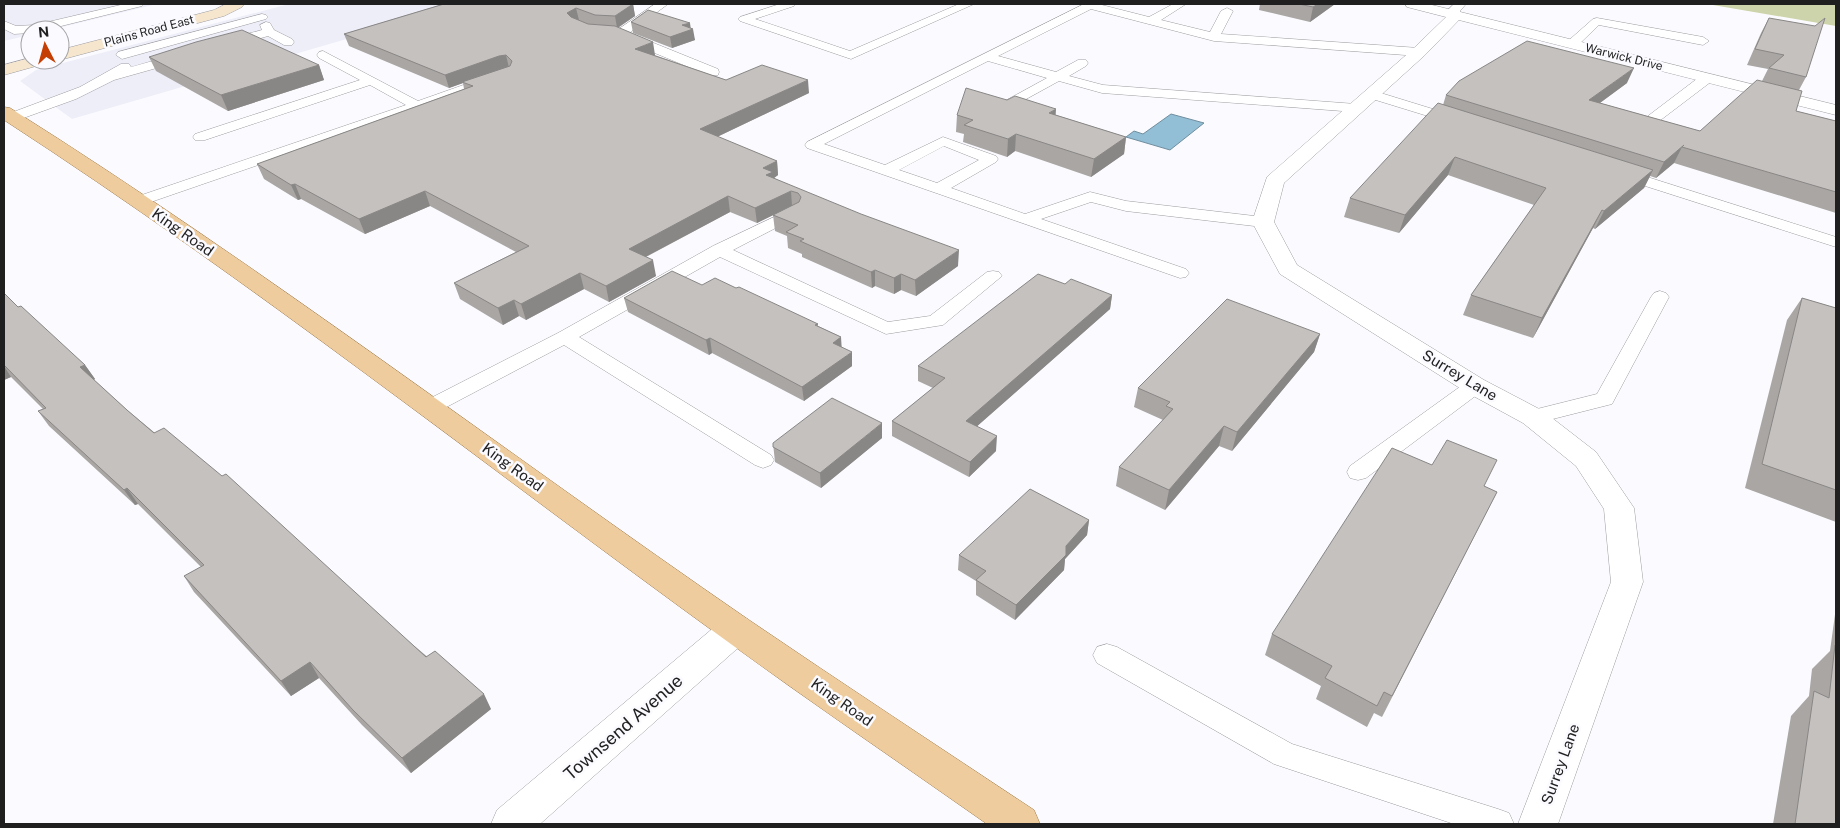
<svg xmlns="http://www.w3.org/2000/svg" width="1840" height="828" viewBox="0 0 1840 828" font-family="'Public Sans',sans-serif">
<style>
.built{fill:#eeeef9}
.green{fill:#cdd3aa}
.water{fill:#92bed6;stroke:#708e9f}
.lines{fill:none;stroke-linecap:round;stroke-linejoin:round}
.service-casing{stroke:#9d9da1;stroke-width:1}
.minor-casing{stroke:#9d9da1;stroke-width:1}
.tertiary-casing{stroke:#9d9da1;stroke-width:1}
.secondary-casing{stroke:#9d9da1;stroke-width:1}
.primary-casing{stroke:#9e7947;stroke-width:1}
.service{fill:#fff;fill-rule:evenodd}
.minor{fill:#fff;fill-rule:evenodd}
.tertiary{fill:#fff;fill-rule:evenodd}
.secondary{fill:#f6e6ce;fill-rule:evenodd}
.primary{fill:#eecc9d;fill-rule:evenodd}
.wall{fill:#a9a6a4}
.shaded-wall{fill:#898786}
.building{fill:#c4c1bf;stroke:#898786}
.labels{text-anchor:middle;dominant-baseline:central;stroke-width:5;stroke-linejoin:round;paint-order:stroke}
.far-street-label{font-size:12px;fill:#1f1f20;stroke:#fbfbff}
.street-label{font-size:15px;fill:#1f1f20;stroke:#fbfbff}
.near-street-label{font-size:18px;fill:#1f1f20;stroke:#fbfbff}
</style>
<rect width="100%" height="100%" fill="#fbfbff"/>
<path class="built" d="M4 4H157L50 30H30V35L4 41Z
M289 4H612L405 22 72 119 20 81 36 70Z"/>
<path class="green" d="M1707 4H1836V26Z"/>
<path class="water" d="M1171 114 1204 123 1170 150 1126 137 1134 131 1143 134Z"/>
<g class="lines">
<g class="service-casing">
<path id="service" d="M125 4H144L142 6 45 30H30V33L14 34 4 29V21L16 26 35 25Z
M655 4H668L629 33 718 69 719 72 718 75H708L616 37 614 34 616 31Z
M780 4H796L794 6 755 19 850 51 959 4H974L851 59 740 21 738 19 740 17Z
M1084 4H1098L1149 17 1173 4H1186L1161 20 1210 32 1221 11 1227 8 1233 11 1221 34 1419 48 1425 52 1419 56 1214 41 1091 9 998 56 1056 72 1078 60H1086L1088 63 1086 66 1069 76 1103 85 1356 104 1363 108 1356 112 1102 93 1059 81 1008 109 1003 108 1001 105 1003 102 1047 78 988 61 824 144 885 165 943 137 996 156 998 159 996 162 951 188 1025 214 1090 192 1126 201 1263 217 1269 218 1271 222 1269 226 1263 227 1126 211 1091 202 1041 219 1186 269 1189 273 1186 277 1180 278 807 148 805 145 807 142ZM944 146 979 160 937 183 899 170Z
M1454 4H1466L1460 11 1462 15 1460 17H1452L1448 10Z
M262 14 266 15 268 17 266 19 122 59 116 55 118 52Z
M1597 18 1703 37 1709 41 1703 45 1599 25 1576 47H1568L1566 44 1568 41 1593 19Z
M266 22 270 23 274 30 292 39 294 42 292 45H284L268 36 236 45 230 41 232 38 262 30 260 25Z
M323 51 418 101 486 77H496L498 80 496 83 145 204H133L131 201 133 198 406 105 370 85 205 140H195L193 137 195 134 360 80 319 58 317 55 319 52Z
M181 53 187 57 185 60 114 80 76 99 18 120H8L6 117 8 114 80 87 121 64H129L131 67Z
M1707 74 1712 75 1713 78 1712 81 1658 122H1648L1646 119 1648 116 1702 75Z
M1371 90 1462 118 1464 121 1457 125 1366 97 1364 94 1366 91Z
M1619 168 1836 237V247L1614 176 1611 173 1614 170Z
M793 208 799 210 801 213 799 216 733 250 888 322 930 316 987 272 993 271 999 272 1002 276 943 325 886 334 720 257 579 337 771 455 774 460 771 465 763 468 755 465 564 345 437 412 430 414 423 412 419 407 423 402 558 333 713 246Z
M1660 291 1666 293 1669 297 1612 404 1533 424 1525 422 1522 417 1525 412 1597 394 1651 297 1654 293Z
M1475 380 1482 381 1485 386 1482 391 1366 478 1358 480 1350 478 1347 472 1350 466 1468 381Z
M1107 644 1117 647 1292 744 1498 809 1509 813 1514 824H1454L1274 764 1097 663 1093 655 1097 647Z"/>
</g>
<g class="minor-casing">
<path id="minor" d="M1405 4H1428L1836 105V115L1459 20 1425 55 1284 183 1274 222 1297 265 1484 380 1543 411 1596 452 1634 508 1643 582 1558 824H1518L1611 582 1604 509 1576 466 1523 423 1466 392 1280 274 1252 222 1267 177 1413 49 1446 17 1407 7Z"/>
</g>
<g class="tertiary-casing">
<path id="tertiary" d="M736 615 748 619 753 629 748 639 540 824H491L497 810 724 619Z"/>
</g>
<g class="secondary-casing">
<path id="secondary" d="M226 4H244L242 7 224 16 60 60V50L214 10Z
M30 58V60H49L47 63 4 75V65Z"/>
</g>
<g class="primary-casing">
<path id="primary" d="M4 107 10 108C264 268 502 450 749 620 843 684 939 747 1034 810L1040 824H987C899 762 810 702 724 639 484 465 252 281 4 120Z"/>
</g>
<use href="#service" class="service"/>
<use href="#minor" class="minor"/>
<use href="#tertiary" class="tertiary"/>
<use href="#secondary" class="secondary"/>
<use href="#primary" class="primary"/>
</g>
<path class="wall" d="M440 4H633L635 16 618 28 655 55H654L726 80 809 93 717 137 777 161 778 175 774 178 958 266 916 296 901 290 894 294 875 286 872 288 802 257V254L788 248 787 236 775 231 773 215 757 223 730 212 646 257 656 276 609 302 584 289 526 320 519 316 503 325 460 299 454 283 516 252 430 206 365 234 301 199 298 200 264 179 257 164 464 89 463 83 449 88 349 46 344 34 440 5Z
M1260 4H1335L1310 22 1259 10Z
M1769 18 1806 77 1799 90 1796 111 1836 121V213L1674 163 1656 178 1650 176 1644 188 1595 229 1593 228 1533 338 1463 315 1471 295 1534 205 1448 175 1399 233 1344 217 1350 198 1443 105 1446 95 1627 83 1600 103 1700 131 1762 81 1768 69 1747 65 1761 33Z
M631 22 690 28 695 40 672 48 633 33Z
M149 57 319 65 324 80 228 111 156 71Z
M957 115H1056L1126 137 1124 154 1091 177 1015 151 1007 157 963 142 964 134 956 132Z
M1065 284 1112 295 1110 309 977 426 996 451 969 477 892 436V421L933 388 918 381V366Z
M702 285 736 288 818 324V326L841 337V347L852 366 804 401 712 353 709 355 628 312 624 298Z
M4 293 18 307 85 365 95 379 94 380 127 410 491 709 411 773 362 725 319 678 291 696 194 592 184 576 201 567 138 504 135 505 49 426 38 411 43 409 11 377 4 380Z
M1802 298 1836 308V522L1745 488 1787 320Z
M1320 334 1314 352 1232 451 1219 446 1165 510 1116 486 1119 467 1163 420 1134 407 1138 388Z
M882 438 821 488 775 462 773 443Z
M1484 486 1497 492 1382 717 1374 713 1367 727 1316 699 1321 686 1265 655 1272 634Z
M1089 520 1087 535 1065 559 1064 570 1015 620 976 595V581L958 570 959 555Z
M1836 607V824H1773L1791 716 1809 696 1812 669 1830 651Z"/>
<path class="shaded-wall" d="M633 4 635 16 617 28 615 16Z
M1318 4H1335L1310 22 1313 7Z
M576 8 579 20 570 26 567 13Z
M690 23 691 30 693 29 695 40 672 48 670 37 682 25Z
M653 42 655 55 638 62 635 49Z
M506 55 509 68 462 82 463 83 449 88 445 75 499 56Z
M319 65 324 80 228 111 221 95Z
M1634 68 1627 83 1582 116 1589 100Z
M808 80 809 93 702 144 700 129Z
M1056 109 1055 126 1049 113Z
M1016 134 1015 151 1007 157 1008 139Z
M1126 137 1124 154 1091 177 1094 159Z
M1682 147 1674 163 1656 178 1664 162Z
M1455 157 1448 175 1399 233 1405 215Z
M777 161 778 175 774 178 775 187 768 190 763 168Z
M1653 170 1644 188 1595 229 1604 211Z
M295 184 301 199 298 200 291 185Z
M425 191 430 206 365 234 359 219Z
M791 191 792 206 757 223 755 208Z
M728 196 730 212 632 264 629 249Z
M1602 210 1593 228 1533 338 1542 318Z
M959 250 958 266 916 296 915 280Z
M653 260 656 276 609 302 606 286Z
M875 270V286L872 288 871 272Z
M580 273 584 289 526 320 521 304Z
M901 274V290L894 294V278Z
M1112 295 1110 309 966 436V421Z
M514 300 519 316 503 325 498 308Z
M1320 334 1314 352 1232 451 1237 432Z
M841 337 842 352 833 343Z
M710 338 712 353 709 355 706 340Z
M852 352V366L804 401 802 387Z
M85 365 95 379 90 382 80 367Z
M4 366 11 377 4 380Z
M882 423V438L821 488 820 473Z
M1224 426 1219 446 1165 510 1169 490Z
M997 436 996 451 969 477 970 462Z
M127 488 138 504 135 505 124 490Z
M1089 520 1087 535 1065 559 1064 570 1015 620 1016 605 1066 546Z
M310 662 319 678 291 696 281 681Z
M484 694 491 709 411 773 402 758Z"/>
<path class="building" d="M444 4H633L615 16 595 15 576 8 567 13 571 17 588 24 615 26 653 42 635 49 726 80 762 65 808 80 700 129 777 161 763 168 773 172 766 175 861 214 959 250 915 280 901 274 894 278 875 270 871 272 800 241 804 239 786 232 798 225 773 215 799 202 801 197 798 193 791 191 755 208 728 196 629 249 653 260 606 286 580 273 521 304 514 300 498 308 454 283 529 246 425 191 359 219 295 184 291 185 257 164 473 86 462 82 510 66 512 61 506 55 499 56 445 75 344 34Z
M1299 4H1318L1313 7Z
M648 10 690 23 682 25 693 29 670 37 631 22Z
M1769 18 1815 26 1825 18 1806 77 1769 68 1784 55 1755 49Z
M242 30 319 65 221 95 149 57 196 42Z
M1527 41 1634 68 1589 100 1700 131 1757 80 1802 91 1796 111 1836 121V192L1682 147 1684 145 1664 162 1446 95 1459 81Z
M966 88 1007 100 1015 96 1056 109 1049 113 1126 137 1094 159 1016 134 1008 139 964 125 973 120 957 115Z
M1438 103 1653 170 1604 211 1602 210 1542 318 1471 295 1546 188 1455 157 1405 215 1350 198Z
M672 271 702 285 715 278 736 288 739 287 818 324 815 325 841 337 833 343 852 352 802 387 710 338 706 340 624 298Z
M1038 274 1065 284 1071 279 1112 295 966 421 997 436 970 462 892 421 945 378 918 366Z
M4 293 18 307 21 306 85 365 80 367 127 410 154 433 164 428 222 476 226 474 426 657 435 651 484 694 402 758 353 710 310 662 281 681 184 576 204 565 127 488 124 490 38 411 46 408 4 365Z
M1802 298 1836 308V490L1762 464Z
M1227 299 1320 334 1237 432 1224 426 1169 490 1119 467 1173 409 1166 406 1170 402 1138 388Z
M832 398 882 423 820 473 773 447V443Z
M1447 440 1497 460 1484 486 1497 492 1392 696 1384 692 1377 706 1325 678 1332 666 1272 634 1392 448 1432 465Z
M1030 489 1089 520 1066 546V555L1016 605 976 580 986 571 959 555Z
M1835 645H1836V824H1795L1814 691 1829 698Z"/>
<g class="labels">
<g class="far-street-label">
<text transform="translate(149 31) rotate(-15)">Plains Road East</text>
<text transform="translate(1624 57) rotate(14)">Warwick Drive</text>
</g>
<g class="street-label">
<text transform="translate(183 232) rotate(35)">King Road</text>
<text transform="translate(1460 375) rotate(31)">Surrey Lane</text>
<text transform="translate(513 467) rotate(36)">King Road</text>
<text transform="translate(842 702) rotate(35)">King Road</text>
<text transform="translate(1560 764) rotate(-70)">Surrey Lane</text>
</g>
<g class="near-street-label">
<text transform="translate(623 727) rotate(-41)">Townsend Avenue</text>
</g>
</g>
<rect width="1840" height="828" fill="none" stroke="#1f1f20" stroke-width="10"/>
<g transform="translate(45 45) rotate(354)"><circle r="24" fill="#fbfbff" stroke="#a3a3a6"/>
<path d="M0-4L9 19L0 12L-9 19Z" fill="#c53e03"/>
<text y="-8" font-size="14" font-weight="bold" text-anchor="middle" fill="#1f1f20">N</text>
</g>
</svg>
